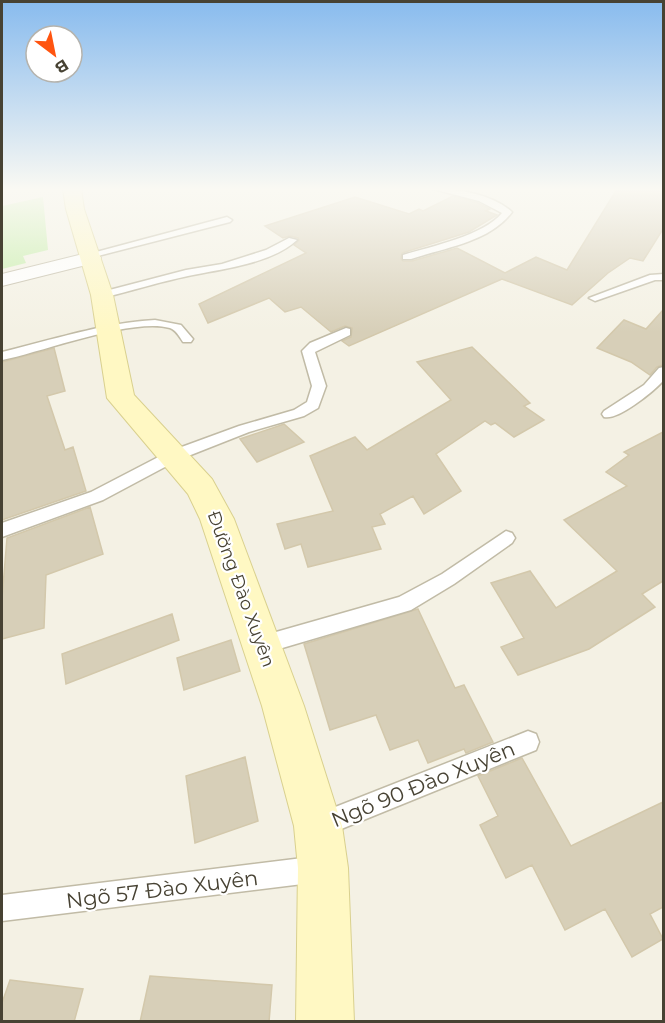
<svg xmlns="http://www.w3.org/2000/svg" width="665" height="1023" viewBox="0 0 665 1023" font-family="Montserrat,sans-serif">
<style>
.green{fill:#c5eda8}
.building{fill:#d7cfb8;stroke:#d3c8ab;stroke-width:1.5}
.lines{fill:none;stroke-linecap:round;stroke-linejoin:round}
.lane-casing{stroke:#c1bba6;stroke-width:3}
.street-casing{stroke:#c1bba6;stroke-width:2}
.secondary-casing{stroke:#d9d08e;stroke-width:2}
.lane{fill:#fff;fill-rule:evenodd}
.street{fill:#fff;fill-rule:evenodd}
.secondary{fill:#fff8c3;fill-rule:evenodd}
.labels{text-anchor:middle;dominant-baseline:central;stroke-width:4.5;stroke-linejoin:round;paint-order:stroke}
.street-label{font-size:18px;fill:#474233;stroke:#fff}
.near-street-label{font-size:21px;fill:#474233;stroke:#fff}
</style>
<rect width="100%" height="100%" fill="#f4f1e4"/>
<path class="green" d="M43 197 48 250 23 256 26 263 2 269V206Z"/>
<path class="building" d="M617 189H663V229L643 261 630 258 608 273 572 305 502 279 349 346 342 341 351 337 352 328 345 326 331 332 301 307 285 312 269 298 208 323 199 304 306 253 294 245 299 240 298 238 290 236 283 238 265 226 355 197 409 214 419 209 423 211 453 196 478 203 490 209 486 211 497 215 469 232 402 253 401 259 403 261H412L457 248 505 273 536 257 567 270Z
M663 310V365L657 367 650 375 631 362 597 348 624 320 646 329Z
M472 347 530 403 524 406 544 420 514 437 495 423 491 425 485 421 436 454 461 491 424 514 413 496 380 514 385 524 372 527 381 549 308 567 301 544 285 549 277 524 333 511 310 456 355 437 367 450 451 400 417 362Z
M54 348 65 391 47 396 65 450 73 447 86 491 2 520V362Z
M284 424 304 442 257 462 240 439Z
M663 432V581L642 594 655 607 589 649 518 675 501 647 524 638 491 583 530 571 556 608 617 571 564 520 627 486 606 472 629 455 624 452Z
M90 507 103 554 46 575 44 628 2 639V598L7 538Z
M418 609 455 688 464 685 493 742 466 753 464 749 428 763 418 740 390 750 376 715 330 730 304 644Z
M172 614 179 640 66 684 62 654Z
M231 640 240 671 184 690 177 658Z
M245 757 258 821 195 843 186 776Z
M522 758 571 846 663 802V907L650 914 663 939 632 957 605 909 565 930 532 865 506 878 480 825 498 816 478 776Z
M150 976 272 985 269 1022H140Z
M10 980 83 989 74 1022H2V1003Z"/>
<g class="lines">
<g class="lane-casing">
<path id="lane" d="M433 189C459 189 492 194 512 212 490 242 444 248 411 259H403V255C432 246 483 236 502 213L479 201Z
M227 217 232 220 230 222 90 258 85 255Z
M289 238 297 240C271 264 221 269 188 276 159 282 131 291 102 298L96 295 98 293 186 270 222 264 266 250Z
M664 274V280H655L595 301 589 298 650 275Z
M155 320 181 325 193 339 191 342H183C179 336 176 330 170 328 133 317 42 352 2 360V352C52 340 102 323 155 320Z
M346 328 350 329V335L315 352 326 386 318 408 304 416 249 432 178 460 103 500 2 537V523L91 492 168 452 239 426 294 410 307 402 312 386 302 351 310 343Z
M664 367V380C654 391 618 421 604 417L602 414 604 411 644 385 659 368Z
M506 531 512 533 515 538 512 543 454 584 411 610 262 654 255 652 252 645 255 638 262 636 399 597 442 574Z
M528 731 536 734 539 742 536 750 319 838 310 835 307 826 310 817Z
M319 856 328 860 332 869 328 878 319 882 2 921V895Z"/>
</g>
<g class="street-casing">
<path id="street" d="M91 252 98 254 101 258 98 262 2 286V274Z"/>
</g>
<g class="secondary-casing">
<path id="secondary" d="M63 189H81L84 209 113 295 134 395 212 479 234 519 304 706 342 826 348 868 354 1022H296L298 868 294 826 262 706 200 519 188 494 107 398 91 295 66 209Z"/>
</g>
<use href="#lane" class="lane"/>
<use href="#street" class="street"/>
<use href="#secondary" class="secondary"/>
</g>
<linearGradient id="sky" x2="0" y2="1"><stop stop-color="#8be"/><stop offset="0.57" stop-color="#faf9f3"/><stop offset="1" stop-color="#faf9f3" stop-opacity="0"/></linearGradient>
<rect width="665" height="332" fill="url(#sky)"/>
<g class="labels">
<g class="street-label">
<text transform="translate(241 589) rotate(70)">Đường Đào Xuyên</text>
</g>
<g class="near-street-label">
<text transform="translate(423 784) rotate(-22)">Ngõ 90 Đào Xuyên</text>
<text transform="translate(162 889) rotate(-7)">Ngõ 57 Đào Xuyên</text>
</g>
</g>
<rect width="665" height="1023" fill="none" stroke="#474233" stroke-width="6"/>
<g transform="translate(54 54) rotate(148)"><circle r="28" fill="#ffffff" stroke="#b5b3ad" stroke-width="1.5"/>
<path d="M0-4.5L10 22L0 15L-10 22Z" fill="#ff5410"/>
<text y="-9" font-size="16" font-weight="bold" text-anchor="middle" fill="#474233">B</text>
</g>
</svg>
